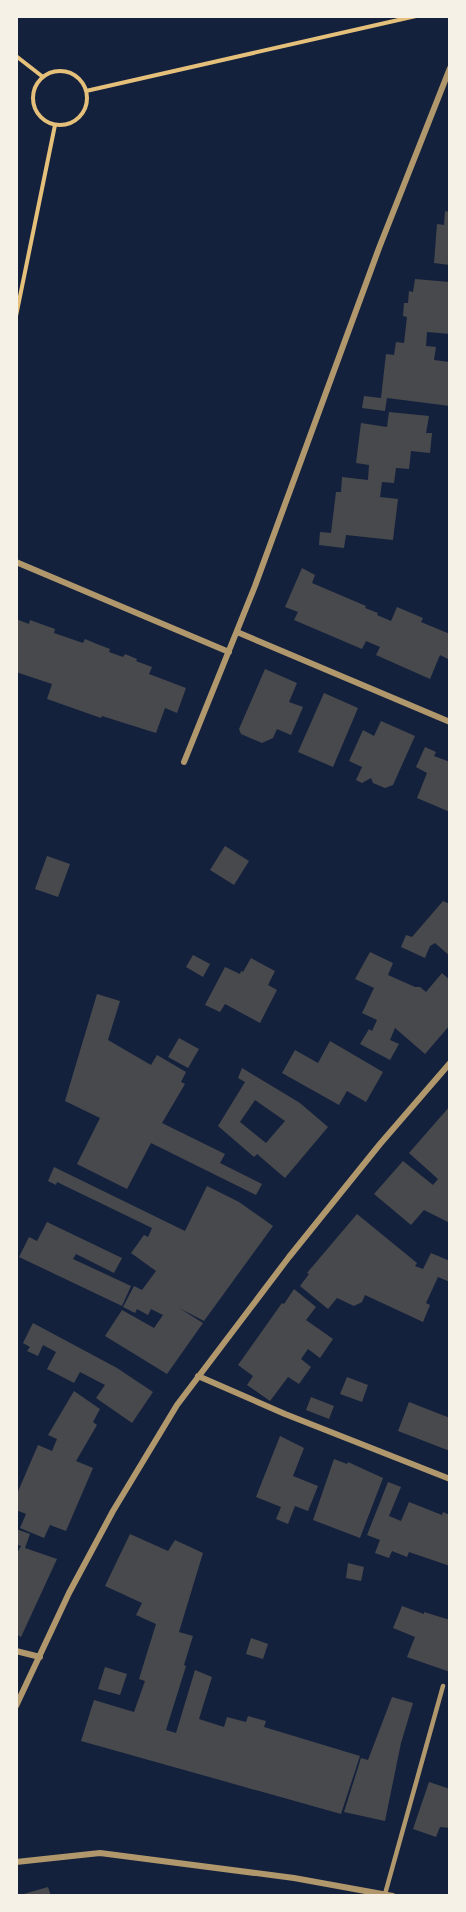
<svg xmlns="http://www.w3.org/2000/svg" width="466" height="1912" viewBox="0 0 466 1912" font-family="'PT Sans Narrow',sans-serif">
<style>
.building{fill:#48494c;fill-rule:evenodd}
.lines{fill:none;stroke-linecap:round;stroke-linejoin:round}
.path{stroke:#e5c07b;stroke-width:4}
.service{stroke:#b1986c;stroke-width:4.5}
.minor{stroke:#b1986c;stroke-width:6}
</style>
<rect width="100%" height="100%" fill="#14213d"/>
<path class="building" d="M445 211 450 212V265L434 263 437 224 444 225Z
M415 279 450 282V334L427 332 426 346 436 347 434 360 450 362V406L387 398 385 411 362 408 364 396 381 398 386 354 394 355 396 342 404 343 407 317 403 316 404 303H408L409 291 413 292Z
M389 412 429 416 426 433H432L430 453 411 451 409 469 396 468 394 483 382 482 380 497 398 499 393 540 346 535 344 548 319 545 320 532 331 533 336 492H341L342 477 368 480 369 465 356 463 361 423 387 427Z
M302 568 315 575 312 583 366 606 365 608 378 613 377 615 391 621 397 607 423 618 421 622 450 634V660L440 655 430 679 376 655 380 647 366 641 362 649 294 620 298 612 285 607Z
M16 619 29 624 30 620 55 629 54 633 83 643 85 639 97 644 110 649 109 652 123 657 125 654 137 659 136 661 152 667 149 674 186 688 177 713 165 708 156 733 102 716 101 718 47 699 52 684 16 672Z
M265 669 297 683 289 702 303 707 291 735 277 729 273 738 262 743 241 734 239 729Z
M324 693 358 708 333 767 298 752Z
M381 721 415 736 393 785 385 788 373 783 371 778 362 783 356 780 362 767 349 761 363 730 374 736Z
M425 747 436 752 434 756 450 762V812L417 798 427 773 416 767Z
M225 846 249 861 234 885 210 870Z
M47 856 70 864 58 897 35 889Z
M443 901 450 904V956L435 943 430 946 425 958 401 947 406 935 412 937Z
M370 952 393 963 388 975 415 987H420L426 992 442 973 450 980V1025L425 1054 395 1028 390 1040 399 1044 390 1060 360 1044 369 1029 372 1031 377 1020 362 1013 374 988 355 979Z
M193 955 210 964 203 977 186 967Z
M251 958 275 971 268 985 277 990 260 1023 225 1004 220 1012 205 1005 225 967 240 974 241 971 243 972Z
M97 994 120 1001 108 1040 151 1065 157 1055 186 1072 181 1082 185 1084 162 1123 225 1154 220 1163 262 1184 256 1195 151 1143 127 1189 77 1164 100 1118 65 1101Z
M179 1038 199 1049 188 1068 168 1057Z
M330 1041 383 1072 366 1102 347 1091 339 1105 282 1073 295 1050 318 1063Z
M242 1068 300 1103 328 1127 285 1178 257 1154 254 1157 218 1126 245 1082 238 1078ZM255 1100 285 1121 266 1143 240 1122Z
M450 1106V1223L424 1210 411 1225 374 1194 403 1161 433 1185 438 1179 409 1153Z
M54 1167 185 1231 207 1186 239 1202 273 1226 204 1321 179 1308 203 1323 167 1374 105 1336 122 1310 154 1328 163 1315 151 1309 148 1315 137 1309 135 1313 123 1307 134 1286 142 1290 156 1271 131 1253 144 1235 148 1237 152 1228 57 1182 56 1185 48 1181Z
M357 1214 417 1263 415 1266 423 1269 431 1253 450 1261V1282L438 1277 426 1303 430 1305 423 1322 365 1295 362 1302 354 1306 337 1298 328 1309 300 1286 309 1274 307 1273Z
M47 1222 122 1258 114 1273 76 1254 73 1259 131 1286 122 1306 19 1257 29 1237 37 1241Z
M294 1289 316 1307 306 1320 333 1339 320 1358 308 1349 301 1359 311 1367 299 1384 288 1377 270 1401 247 1385 253 1376 238 1365 282 1303 284 1304Z
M33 1323 117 1368 153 1392 132 1423 96 1398 105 1385 80 1372 74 1383 47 1369 56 1352 43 1345 38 1356 27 1351 30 1347 23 1343Z
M347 1377 368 1385 362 1402 340 1394Z
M74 1391 100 1409 93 1422 97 1425 76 1461 93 1468 66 1531 50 1525 44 1538 20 1528 26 1514 16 1510V1496L38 1445 52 1451 57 1439 48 1435Z
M311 1397 334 1406 329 1419 306 1410Z
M409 1402 450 1418V1451L398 1431Z
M280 1436 304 1448 293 1476 318 1486 308 1511 295 1506 288 1524 276 1519 281 1507 256 1497Z
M334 1459 347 1464 348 1462 383 1478 360 1538 313 1520Z
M388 1482 401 1487 389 1516 401 1521 409 1502 442 1515 443 1512 450 1515V1566L409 1552 407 1557 392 1551 389 1558 375 1553 380 1540 367 1535Z
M16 1529 30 1534 25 1548 57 1559 21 1637 16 1634V1555L21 1546 16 1544Z
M130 1534 168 1551 175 1540 203 1553 179 1632 193 1636 184 1665 186 1666 166 1730 176 1733 195 1670 212 1677 199 1719 224 1727 227 1717 246 1722 248 1716 266 1721 264 1727 360 1756 341 1814 81 1741 94 1700 134 1712 145 1681 139 1679 156 1624 136 1615 142 1603 105 1586Z
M348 1563 364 1567 361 1581 346 1578Z
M402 1606 424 1614V1612L450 1620V1672L407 1657 415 1637 393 1628Z
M251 1638 268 1644 263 1659 246 1654Z
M105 1667 127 1674 120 1695 98 1689Z
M392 1697 413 1703 401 1743 385 1821 344 1812 361 1758 368 1760Z
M429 1782 450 1789V1828L440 1827 436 1837 413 1829Z
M48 1887 51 1896H20V1895Z"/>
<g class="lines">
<path class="path" d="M16 56 43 77
M33 98a27 27 0 1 1 54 0a27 27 0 1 1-54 0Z
M86 91 416 16
M16 316 55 125"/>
<path class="service" d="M385 1894 443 1686"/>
<path class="minor" d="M16 562 229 652
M237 632 450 722
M184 762 255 586 379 248 450 68
M198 1376 285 1414 450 1479
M16 1651 40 1657
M16 1706 69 1593 113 1511 177 1405 289 1257 380 1144 450 1063
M16 1862 100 1853 294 1878 393 1896"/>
</g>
<rect width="466" height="1912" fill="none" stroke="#f6f1e7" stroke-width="36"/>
</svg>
